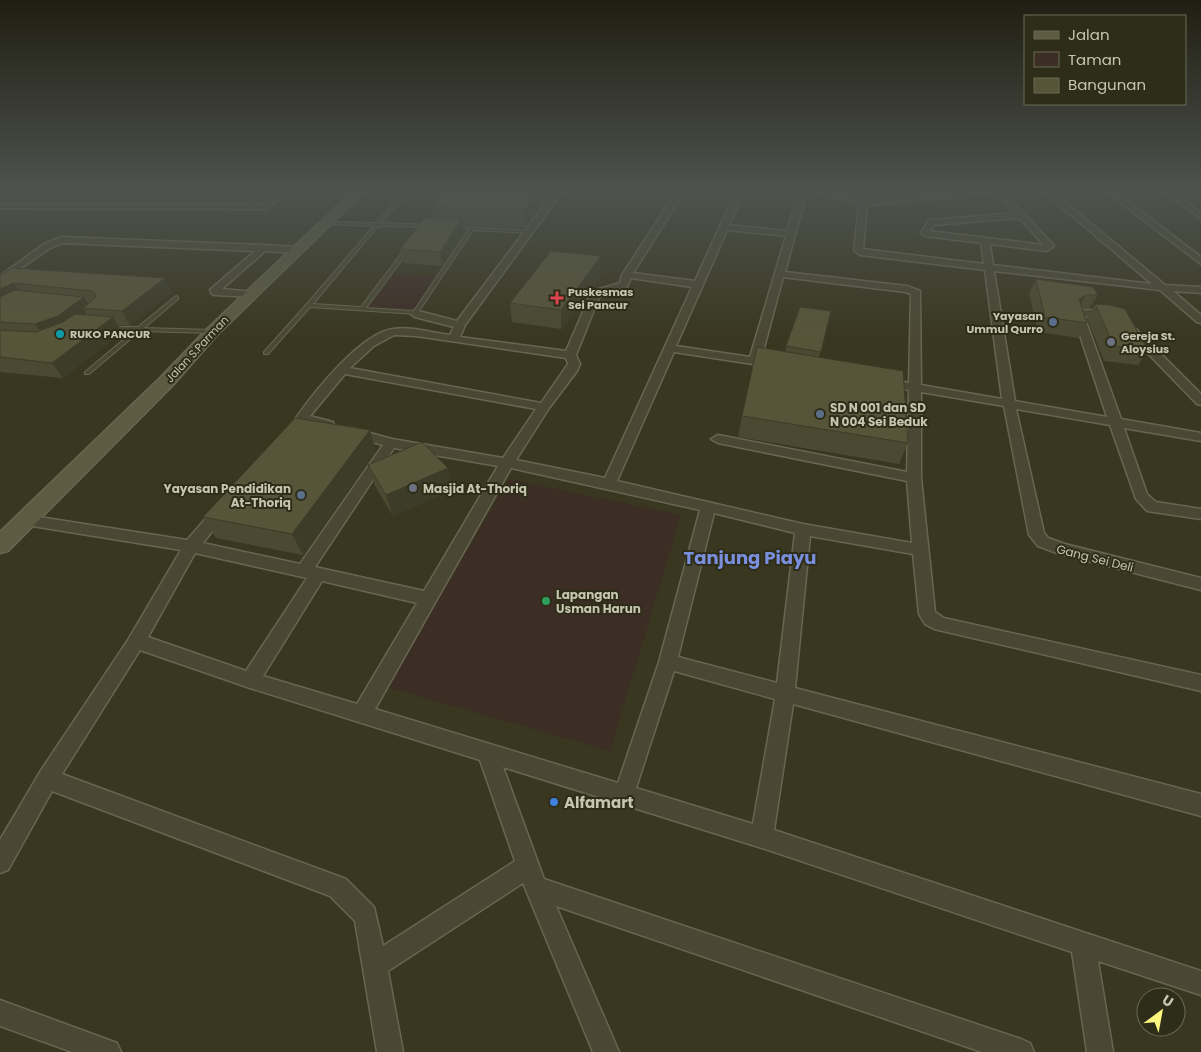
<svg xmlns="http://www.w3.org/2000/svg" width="1201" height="1052" viewBox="0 0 1201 1052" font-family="Poppins,sans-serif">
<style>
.green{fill:#3c2e24}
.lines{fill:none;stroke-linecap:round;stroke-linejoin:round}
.lane-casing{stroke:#676651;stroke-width:2}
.street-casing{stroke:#676651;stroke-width:3}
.secondary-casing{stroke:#676651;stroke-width:3}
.lane{fill:#4a4834;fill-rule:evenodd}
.street{fill:#4a4834;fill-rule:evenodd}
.secondary{fill:#5d5c42;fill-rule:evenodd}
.wall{fill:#4b4931}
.shaded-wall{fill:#3d3c28}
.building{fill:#575539;stroke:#3d3c28}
.health-dot{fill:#e0444e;stroke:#2e2d19;stroke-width:2}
.service-dot{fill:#5c6f8a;stroke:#2e2d19;stroke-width:2}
.culture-dot{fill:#0f9aa8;stroke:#2e2d19;stroke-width:2}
.worship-dot{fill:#6b7280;stroke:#2e2d19;stroke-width:2}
.leisure-dot{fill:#2e9e5b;stroke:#2e2d19;stroke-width:2}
.shop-dot{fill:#3f7fe0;stroke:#2e2d19;stroke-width:2}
.labels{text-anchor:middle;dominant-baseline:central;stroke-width:4;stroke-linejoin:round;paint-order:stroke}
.far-poi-label{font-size:11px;font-weight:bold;fill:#c6c5ae;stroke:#2e2d19;text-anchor:start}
.far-street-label{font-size:11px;fill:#c6c5ae;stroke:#2e2d19}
.poi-label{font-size:12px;font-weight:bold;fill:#c6c5ae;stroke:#2e2d19;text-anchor:start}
.street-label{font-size:12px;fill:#c6c5ae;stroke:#2e2d19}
.near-poi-label{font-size:15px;font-weight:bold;fill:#c6c5ae;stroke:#2e2d19;text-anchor:start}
.district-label{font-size:18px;font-weight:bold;fill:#7a90df;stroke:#2e2d19}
</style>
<rect width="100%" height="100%" fill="#393720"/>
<path class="green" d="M395 274 436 276 413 311 368 307Z
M509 479 681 515 610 751 386 687Z"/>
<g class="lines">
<g class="lane-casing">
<path id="lane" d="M405 191H410L380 223 428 225 430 226 429 227 378 226 313 304 361 307 405 249H407L409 250 366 308 414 311 469 229 454 228H453V226L530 231 532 232 530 233 473 230 417 314 310 307 268 354H264V352L307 304 374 226 326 224H325V222L376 223Z
M422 191H447L454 193 452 194Z
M527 198 552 200 554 201 552 202 528 200 526 199Z
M176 296 178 297V299L144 328 212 330 215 332 214 333 140 331 89 374H85V372L134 331 110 330 108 329V327H138Z"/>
</g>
<g class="street-casing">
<path id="street" d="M280 191H289L267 209 0 208V204L265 205Z
M555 191H563L465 325 460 337 566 351 592 291 620 283 622 275 677 191H685L633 273 695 281 736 191H744L729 225 787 231 799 191H807L785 272 907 286 920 291 921 385 1002 399 985 270 860 255 854 250 859 204 813 191H828L863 201 964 191H1003L1054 246 1047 251 990 244 993 265 1152 284 1043 191H1052L1165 285 1201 287V293L1173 291 1201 315V323L1197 322 1160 290 994 271 1015 401 1107 417 1073 314 1074 312C1085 309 1106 309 1114 316L1113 318 1084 316 1121 419 1201 433V441L1124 428 1147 494 1156 502 1201 509V519L1147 511 1136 499 1110 425 1016 409 1044 533 1048 538 1065 544 1201 578V590L1057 553 1038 546 1029 535 1004 406 921 392V478L935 612 944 618 1201 675V691L934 629 925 624 919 614 913 554 810 536 795 688 1201 794V816L793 704 774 830 1201 971V995L1098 961 1113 1052H1087L1072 952 762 848 503 767 544 879 1021 1039 1030 1043 1034 1052H982L556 906 619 1052H593L523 883 388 971 403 1052H377L355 921 330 896 52 791 8 870 0 873V840L40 772 128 640 181 550 26 525 21 524 19 520 21 516 26 515 187 540 216 507 221 506 226 507 228 511 203 543 300 564 383 445 347 435 346 432 347 429 352 428 392 439 503 458 536 409 345 374 310 416 333 422 334 425 333 428 328 429 298 421 296 418C314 392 361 333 393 329 411 326 432 333 450 335L454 327 415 317 410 313 415 310 457 321ZM996 193 1014 213 931 220 928 221 921 233 925 236 981 243 984 264 863 249 867 205ZM1019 218 1044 245 930 231 934 225ZM727 230 786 236 750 357 676 346ZM783 277 905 292 911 294 909 383 885 378 879 382 881 385 909 390 907 472 718 435 711 439 718 443 907 481 912 543 803 524 617 481 674 352 773 367 777 366 779 364 777 362 761 359ZM631 278 692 287 605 478 516 460 549 408 577 371 580 364 576 355 600 295 627 287ZM394 335 416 336 566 358 568 364 541 403 350 368 374 346ZM394 448 498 466 424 591 315 567ZM511 468 700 510 659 662 618 783 375 709ZM714 513 795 533 777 683 678 657ZM195 553 307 578 246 671 148 637ZM322 581 417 603 357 704 263 676ZM140 650 250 688 480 760 515 861 383 946 374 907 346 879 62 774ZM674 671 775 699 753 824 636 788Z
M1105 191H1114L1201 257V264Z
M1164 191H1173L1201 213V219Z
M61 237 264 245 296 247 300 250 296 253 265 251 222 289 255 292V296L251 297 215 295 212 294 210 290 255 251 62 243 50 248 0 283V276L44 244Z
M1132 328 1136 329 1201 394V405L1197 404 1128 333 1127 331 1128 329Z
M0 1000 117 1043 121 1052H72L0 1026Z"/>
</g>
<g class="secondary-casing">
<path id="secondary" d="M353 191H365L217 335 173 385 8 551 0 553V532L161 377 207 329Z"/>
</g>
<use href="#lane" class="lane"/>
<use href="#street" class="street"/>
<use href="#secondary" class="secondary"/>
</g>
<path class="wall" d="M444 191H538L539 203 532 219 525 228 463 225 464 233 442 266 403 263 400 249 434 218 432 207Z
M601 256V275L561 329 512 322 510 303Z
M0 275 165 278 172 293 130 326 118 325 122 332 63 378 0 372Z
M1036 279 1098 295 1089 309H1083L1087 323 1079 338 1038 332 1029 293Z
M1095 304 1148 350 1138 365 1104 361 1087 318Z
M831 311 819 357 908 443 899 464 738 437 742 416 785 352 786 346Z
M376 451 303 555 216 538 203 517Z
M368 465 452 490 393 516 375 486Z"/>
<path class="shaded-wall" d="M535 191H538L539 203 532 219 525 228 524 210Z
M462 219 464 233 442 266 440 252Z
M601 256V275L561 329V310Z
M165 278 172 293 130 326 122 311Z
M14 283 23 297 0 309V289Z
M1086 295 1078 309 1079 299Z
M84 297 91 308H83L87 315 45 339 35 324Z
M113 317 122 332 63 378 52 363Z
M370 430 376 451 303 555 292 534Z
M448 468 452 490 393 516 386 495Z"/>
<path class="building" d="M444 191H535L530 202 524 210 432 207Z
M425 218 462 219 440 252 400 249Z
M551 251 601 256 561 310 510 303Z
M12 268 165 278 122 311 83 308 96 297V294L93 291 14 283 0 289V275Z
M1036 279 1093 287 1098 295H1086L1079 299 1087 323 1045 317Z
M15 290 84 297 58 316 35 324 0 322V297Z
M1095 304 1110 305 1125 309 1148 350 1114 346Z
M800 307 831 311 821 352 786 346Z
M75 314 113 317 52 363 0 357V330L36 332 63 322Z
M757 347 903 371 908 443 742 416Z
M295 418 370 430 292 534 203 517Z
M422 442 448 468 386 495 368 465Z"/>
<linearGradient id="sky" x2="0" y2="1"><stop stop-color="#1f1e12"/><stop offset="0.56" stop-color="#4e534e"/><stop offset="1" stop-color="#4e534e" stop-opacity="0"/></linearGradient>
<rect width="1201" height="339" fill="url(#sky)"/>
<path class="health-dot" d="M554.5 290.5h5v5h5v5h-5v5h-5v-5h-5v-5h5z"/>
<g class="service-dot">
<circle cx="1053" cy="322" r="5"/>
<circle cx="820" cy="414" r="5"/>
<circle cx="301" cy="495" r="5"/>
</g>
<circle class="culture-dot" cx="60" cy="334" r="5"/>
<g class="worship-dot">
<circle cx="1111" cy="342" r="5"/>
<circle cx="413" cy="488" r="5"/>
</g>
<circle class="leisure-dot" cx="546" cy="601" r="5"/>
<circle class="shop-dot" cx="554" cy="802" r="5"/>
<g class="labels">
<g class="far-poi-label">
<text x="568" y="292">Puskesmas<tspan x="568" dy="13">Sei Pancur</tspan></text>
<text x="1043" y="316" text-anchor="end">Yayasan<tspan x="1043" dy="13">Ummul Qurro</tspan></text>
<text x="70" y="334">RUKO PANCUR</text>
<text x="1121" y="336">Gereja St.<tspan x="1121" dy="13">Aloysius</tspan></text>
</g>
<g class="far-street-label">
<text transform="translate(197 349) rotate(-47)">Jalan S.Parman</text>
</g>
<g class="poi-label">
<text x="830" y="407">SD N 001 dan SD<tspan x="830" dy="14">N 004 Sei Beduk</tspan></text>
<text x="291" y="488" text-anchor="end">Yayasan Pendidikan<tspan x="291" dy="14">At-Thoriq</tspan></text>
<text x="423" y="488">Masjid At-Thoriq</text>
<text x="556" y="594">Lapangan<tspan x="556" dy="14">Usman Harun</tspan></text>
</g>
<g class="street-label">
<text transform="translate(1095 558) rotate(14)">Gang Sei Deli</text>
</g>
<g class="near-poi-label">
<text x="564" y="802">Alfamart</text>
</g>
<g class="district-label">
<text x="750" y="557">Tanjung Piayu</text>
</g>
</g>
<rect x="1024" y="15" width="162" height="90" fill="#2e2d19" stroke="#6b6a55"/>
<rect x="1034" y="31" width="25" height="8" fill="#5d5c42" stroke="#6b6a55"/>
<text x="1068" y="40" font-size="15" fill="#c6c5ae">Jalan</text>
<rect x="1034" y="52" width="25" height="15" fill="#3c2e24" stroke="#6b6a55"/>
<text x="1068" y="65" font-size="15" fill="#c6c5ae">Taman</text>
<rect x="1034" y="78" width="25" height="15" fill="#575539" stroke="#6b6a55"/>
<text x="1068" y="90" font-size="15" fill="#c6c5ae">Bangunan</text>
<g transform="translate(1161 1012) rotate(32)"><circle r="24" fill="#2e2d19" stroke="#6b6a55"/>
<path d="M0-4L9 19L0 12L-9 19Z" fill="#fbf77f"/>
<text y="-8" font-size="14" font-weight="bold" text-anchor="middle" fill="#c6c5ae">U</text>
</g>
</svg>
